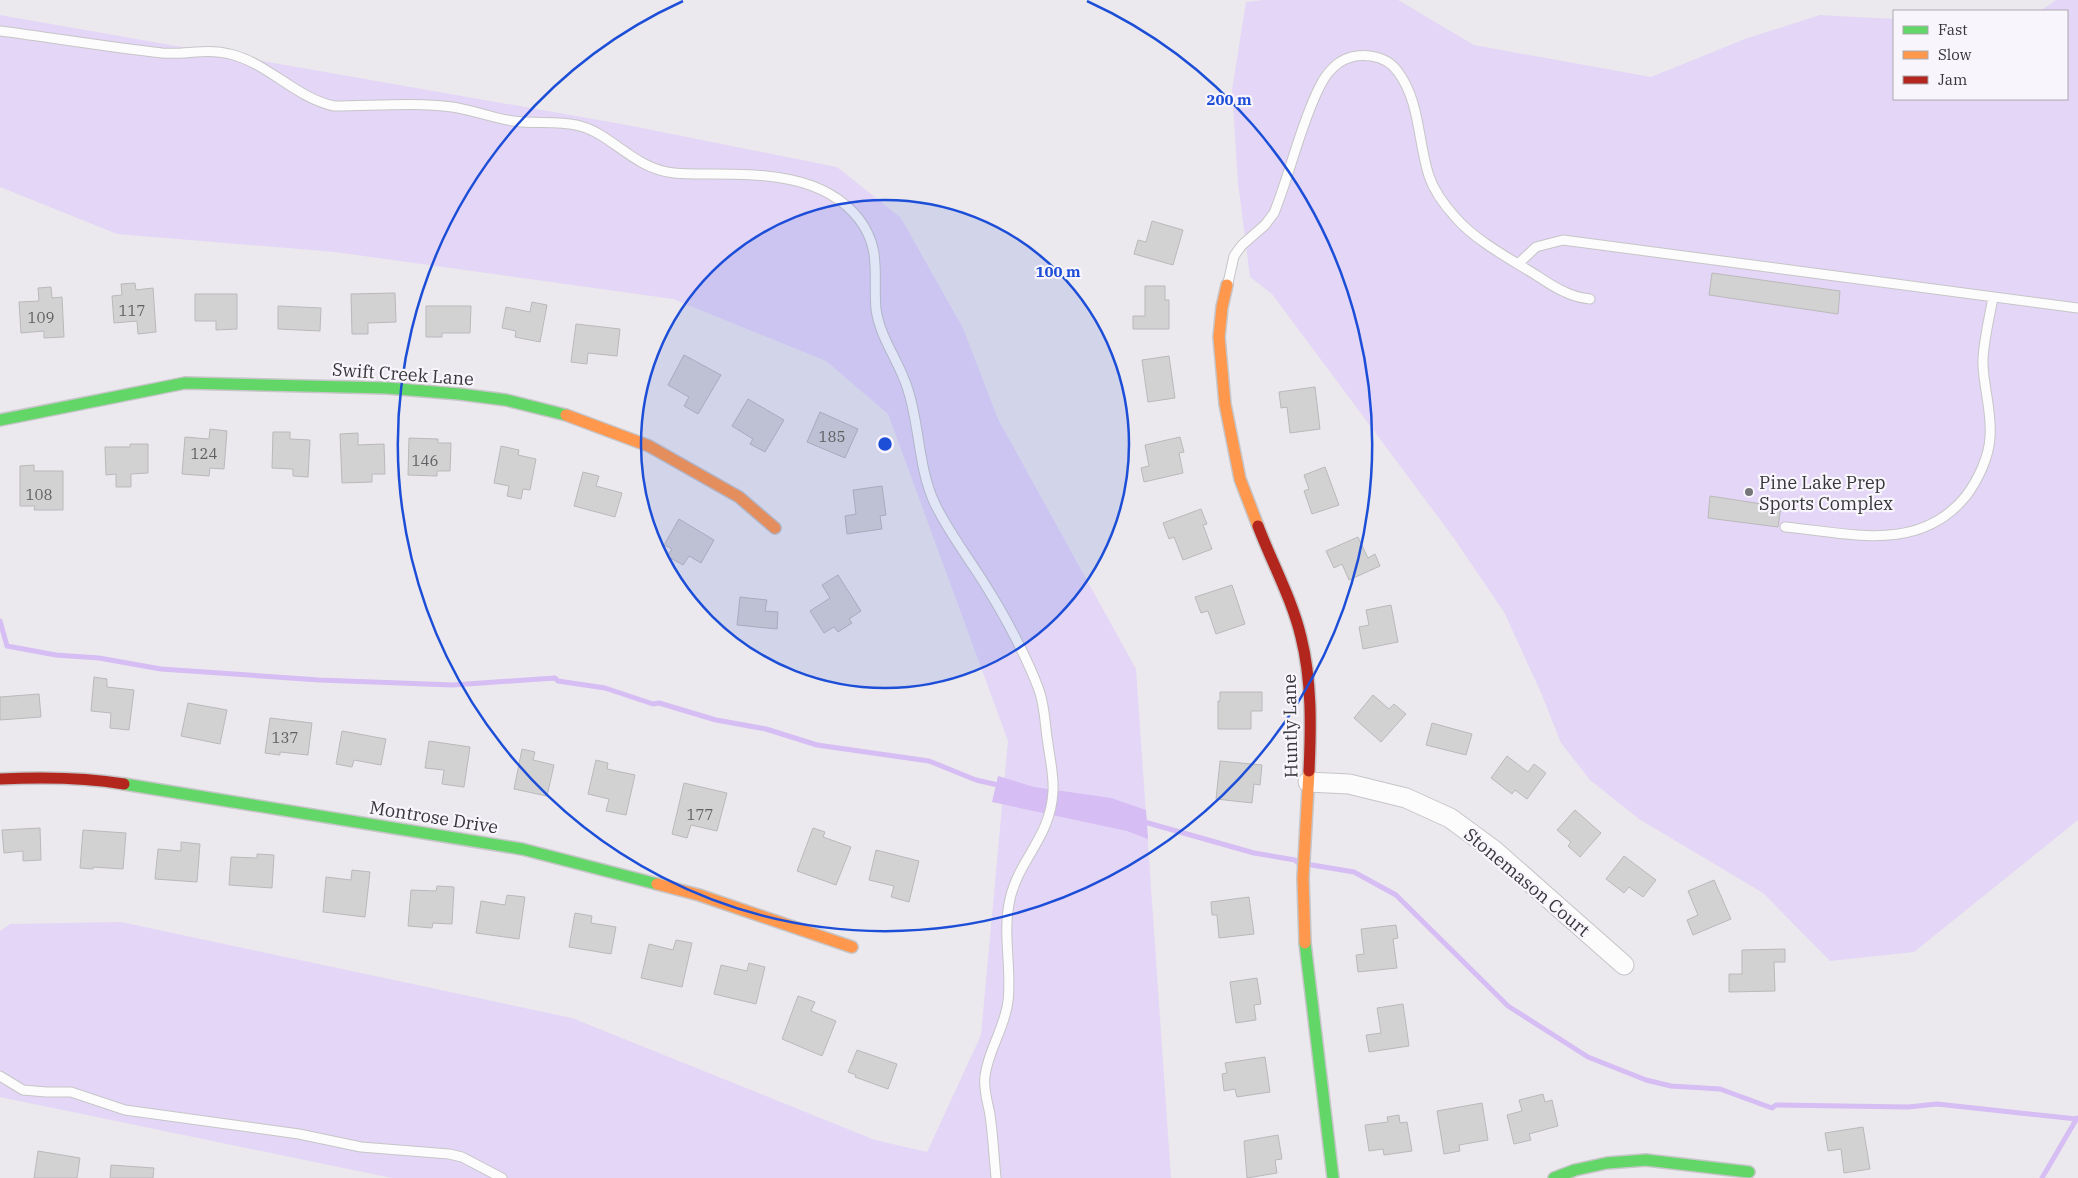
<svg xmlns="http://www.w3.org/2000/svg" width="2078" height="1178" viewBox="0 0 2078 1178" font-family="'IBM Plex Serif',serif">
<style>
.green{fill:#e4d6f6}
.water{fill:#d6bdf3}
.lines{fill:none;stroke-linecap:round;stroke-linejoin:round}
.stream{stroke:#d6bdf3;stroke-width:5}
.building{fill:#d3d2d3;stroke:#bab9ba}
.lane-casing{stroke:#c6c5c8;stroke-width:11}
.street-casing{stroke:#c6c5c8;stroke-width:21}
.fast-casing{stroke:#c6c5c8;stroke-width:14}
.slow-casing{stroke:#c6c5c8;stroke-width:14}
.jam-casing{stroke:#c6c5c8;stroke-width:14}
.lane{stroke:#fcfcfc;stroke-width:9}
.street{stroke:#fcfcfc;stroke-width:19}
.fast{stroke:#63d668;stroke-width:11}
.slow{stroke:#ff974d;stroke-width:11}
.jam{stroke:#b3261e;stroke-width:11}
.ring{fill:none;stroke:#1d4ed8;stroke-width:2.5}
.poi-dot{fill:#767578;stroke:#f8f5fc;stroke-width:2}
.labels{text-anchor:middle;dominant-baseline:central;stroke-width:4.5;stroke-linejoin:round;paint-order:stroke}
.number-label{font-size:15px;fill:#5f5e60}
.street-label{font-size:18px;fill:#373639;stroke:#f8f5fc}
.poi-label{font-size:18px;fill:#373639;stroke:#f8f5fc;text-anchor:start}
.centre{fill:#1d4ed8;stroke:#f8f5fc;stroke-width:2.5}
.ring-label{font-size:15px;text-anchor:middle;font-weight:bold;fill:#1d4ed8;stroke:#f8f5fc;stroke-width:4.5;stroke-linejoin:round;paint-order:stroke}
</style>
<rect width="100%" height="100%" fill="#ebe9ed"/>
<path class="green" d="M1263 0H1398L1474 45 1651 77 1745 39 1820 15 1894 19V99H2067V11H2040L2056 0H2078V820L1914 952 1830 961 1763 893 1639 819 1590 780 1561 743 1542 695 1504 612 1453 537 1272 294 1250 277 1238 183 1232 90 1246 2Z
M0 15 627 125 837 167 901 218 963 328 998 419 1136 669 1171 1178H392L0 1097V931L10 924 121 922 572 1018 875 1140 927 1152 981 1035 1008 741 888 414 826 361 673 299 335 252 117 234 0 187Z"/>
<path class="water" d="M998 776 1034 787 1111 798 1146 810 1148 839 1127 831 992 802Z"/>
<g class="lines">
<path class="stream" d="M0 621 7 646 56 655 99 658 161 669 319 680 453 685 555 678 558 681 605 688 653 704 659 703 716 720 766 729 817 745 929 761 976 780 1002 786
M1141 821 1254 853 1295 860 1297 862
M1312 865 1354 872 1396 895 1508 1006 1588 1057 1646 1080 1671 1086 1720 1089 1772 1108 1776 1105 1908 1107 1937 1104 2077 1119
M2042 1178 2077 1118"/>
</g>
<path class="building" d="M1152 221 1183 230 1173 265 1134 254 1138 240 1146 242Z
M1712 273 1840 291 1838 314 1709 295Z
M135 283 136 290 153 288 156 332 138 334 137 321 114 323 112 296 122 295 121 284Z
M1145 286H1165V300H1169V329H1133V316H1145Z
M51 287 52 298 62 297 64 337 44 338V331L21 333 19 302 39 301 38 288Z
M395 293 396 322 368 323V334H352L351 294Z
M195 294H237V329L216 330V321H195Z
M532 302 547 305 540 342 515 337 516 331 502 328 506 307 530 312Z
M278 306 321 308 320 331 278 329Z
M426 306H471L470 333H442V337H426Z
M576 324 620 329 617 356 588 353 587 364 571 362Z
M684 355 721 375 698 414 684 406 689 397 668 385Z
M1169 356 1175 398 1148 402 1142 360Z
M1315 387 1320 429 1290 433 1287 407 1281 408 1279 392Z
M748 399 784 420 765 452 750 444 753 439 732 426Z
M820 412 858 429 845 458 807 442Z
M210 429 227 431 224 469 210 468 209 476 182 474 185 437 209 439Z
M273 432H290V439L310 440 308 477 293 476V469L272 468Z
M358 433V445L384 444 385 474H372V482L342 483 340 434Z
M1180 437 1184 452 1179 453 1183 473 1144 482 1141 468 1149 466 1145 445Z
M409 438 438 439V443H451L450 471H437V476L408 475Z
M130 444H148V473L131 474V487H116V474L106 475 105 447H130Z
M501 446 519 450 518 455 536 459 530 490 523 489 521 499 507 496 509 486 494 483Z
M34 465V471H63V510H34L35 506H20V466Z
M1325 467 1339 505 1312 514 1304 491 1309 489 1304 475Z
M583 472 599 476 596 486 622 493 615 517 574 506Z
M882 486 886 515 880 516 882 529 847 534 845 516 856 514 853 490Z
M1710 496 1781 507 1778 527 1708 518Z
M1201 509 1207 524 1203 525 1212 549 1183 560 1174 537 1169 539 1163 523Z
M679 519 714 540 701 563 689 556 683 565 667 556 672 549 664 545Z
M1358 537 1368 558 1375 554 1380 566 1349 580 1342 564 1334 568 1326 551Z
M838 575 861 611 849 619 852 623 838 632 834 627 824 633 810 611 830 598 822 585Z
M1232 585 1245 624 1216 634 1208 611 1201 613 1195 597Z
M740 597 767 600 765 611 778 612 777 629 737 625Z
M1391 605 1398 642 1363 649 1359 627 1369 625 1366 610Z
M94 677 107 679V687L134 690 129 730 110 728 111 713 91 711Z
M1220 692H1262V711H1251V729H1218V701H1220Z
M39 694 41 717 0 720V697Z
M1373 695 1389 709 1394 704 1406 714 1381 742 1354 718Z
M188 703 227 710 220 744 181 736Z
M270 718 312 723 308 755 280 752V755L265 753Z
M1432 723 1472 734 1466 755 1426 745Z
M342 731 386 739 381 765 354 760 352 767 336 764Z
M429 741 470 747 464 787 442 784 444 770 425 768Z
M522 749 535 752 533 760 554 765 547 796 514 789Z
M1507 756 1528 772 1534 764 1546 773 1527 799 1515 790 1512 794 1491 778Z
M596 760 608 763 607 769 635 775 626 815 606 811 609 799 588 794Z
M1220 761 1262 765 1260 785 1254 784 1252 803 1216 799Z
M684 783 727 793 717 831 691 825 687 838 672 834Z
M1575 810 1601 833 1580 857 1568 846 1571 842 1557 830Z
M40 828 41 860 23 861V851L4 853 2 830Z
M813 828 825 832 823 837 851 847 836 885 797 871Z
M83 830 126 833 123 869 93 867V869L80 868Z
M181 842 200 844 197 882 155 879 158 849 181 851Z
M876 850 919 861 909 902 891 897 894 886 869 880Z
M257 854 274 855 272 888 229 885 231 857 257 858Z
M1624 856 1656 880 1643 897 1629 887 1624 893 1606 879Z
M352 870 370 872 365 917 323 912 326 877 351 880Z
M1714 880 1731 919 1693 935 1687 920 1698 915 1688 891Z
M437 886 454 887 452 924 433 923 432 928 408 926 411 890 436 891Z
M507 895 525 897 519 939 476 933 481 901 505 905Z
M1249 897 1254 934 1219 938 1217 915H1212L1211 902Z
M575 913 592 916 591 923 616 927 611 954 569 947Z
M1396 925 1398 938 1393 939 1397 968 1358 972 1356 955 1364 954 1361 929Z
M676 940 692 943 682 987 641 978 649 944 673 950Z
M1785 949V962H1774L1775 991 1729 992V974H1742V950Z
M749 963 765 967 756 1004 714 994 721 965 747 971Z
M1257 978 1261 1004 1254 1005 1256 1020 1236 1023 1230 982Z
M798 996 815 1002 811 1011 836 1021 822 1056 782 1039Z
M1403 1004 1409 1046 1369 1052 1366 1035 1381 1033 1377 1008Z
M857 1050 897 1064 888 1089 855 1077 856 1075 848 1072Z
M1265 1057 1270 1092 1237 1097 1235 1089 1224 1091 1222 1074 1227 1073 1225 1063Z
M1543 1094 1545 1102 1552 1100 1558 1126 1529 1134 1531 1140 1514 1144 1507 1115 1522 1111 1519 1100Z
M1482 1103 1488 1140 1459 1145 1460 1151 1444 1154 1437 1111Z
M1399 1115 1400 1123 1407 1122 1412 1151 1384 1155 1383 1149 1369 1151 1365 1125 1388 1122 1387 1117Z
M1863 1127 1870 1169 1844 1173 1841 1149 1828 1151 1825 1133Z
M1278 1135 1282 1159 1275 1160 1277 1173 1247 1178 1244 1141Z
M38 1151 80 1158 77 1178H34Z
M111 1165 154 1168 153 1178H110Z"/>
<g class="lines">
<g class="lane-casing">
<path id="lane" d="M0 31C54 38 108 47 162 53 185 55 207 48 230 54 268 63 296 98 334 106 373 106 413 102 452 107 473 110 493 118 513 121 534 124 556 121 576 125 611 132 633 169 674 173 684 174 695 174 706 174 758 174 823 173 859 219 882 249 873 276 876 309 880 339 900 362 908 390 920 427 918 468 935 504 950 535 972 562 989 591 1006 618 1028 660 1039 690 1045 706 1045 727 1048 744 1050 759 1054 776 1053 791 1051 837 1019 859 1010 899 1002 933 1012 968 1008 1001 1005 1028 988 1050 985 1076 983 1089 988 1103 990 1115 993 1136 994 1157 996 1178
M1518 264 1536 247 1563 240 2078 308
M1228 283 1234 256 1242 245 1265 225 1274 213C1290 174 1300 126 1319 88 1323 79 1331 68 1340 62 1358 51 1386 54 1398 72 1420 101 1418 143 1429 176 1434 191 1445 206 1456 218 1475 240 1510 259 1536 275 1545 281 1555 288 1565 292 1573 296 1581 298 1590 299
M1785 527C1849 533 1919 554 1966 496 1978 480 1989 457 1990 437 1992 412 1984 389 1983 365 1982 346 1990 316 1993 297
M0 1076 23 1090 46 1092H71L125 1110 299 1134 361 1147 449 1154 462 1157 502 1178"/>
</g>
<g class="street-casing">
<path id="street" d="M1308 782 1349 784 1406 798 1450 818 1495 851 1624 965"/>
</g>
<g class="fast-casing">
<path id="fast" d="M0 420 185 383 387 388 459 394 506 400 566 415
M124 784 522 849 657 884
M1305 943 1333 1178
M1554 1178 1575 1170 1607 1163 1646 1160 1749 1172"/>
</g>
<g class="slow-casing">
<path id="slow" d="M1227 285 1222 307 1219 337 1225 404 1240 479 1258 526
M566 415 649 446 739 497 775 528
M657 884 699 895 852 947
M1305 943 1303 878 1309 771"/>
</g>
<g class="jam-casing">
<path id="jam" d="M1258 526C1272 563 1292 599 1301 637 1312 681 1311 727 1309 771
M0 779C42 777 82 777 124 784"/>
</g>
<use href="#lane" class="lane"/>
<use href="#street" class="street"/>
<use href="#fast" class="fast"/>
<use href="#slow" class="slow"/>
<use href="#jam" class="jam"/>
</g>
<circle cx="885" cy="444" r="244" fill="#1d4ed8" fill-opacity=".12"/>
<g class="ring">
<circle cx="885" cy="444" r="244"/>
<path d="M1087 1A487 487 0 1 1 683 1"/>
</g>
<circle class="poi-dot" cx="1749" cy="492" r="5"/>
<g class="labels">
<g class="number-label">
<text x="132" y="310">117</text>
<text x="41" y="317">109</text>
<text x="832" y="436">185</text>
<text x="204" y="453">124</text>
<text x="425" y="460">146</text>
<text x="39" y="494">108</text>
<text x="285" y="737">137</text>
<text x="700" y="814">177</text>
</g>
<g class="street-label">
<text transform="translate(403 374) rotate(4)">Swift Creek Lane</text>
<text transform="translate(1290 726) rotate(-91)">Huntly Lane</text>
<text transform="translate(434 817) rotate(9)">Montrose Drive</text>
<text transform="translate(1527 882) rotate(40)">Stonemason Court</text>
</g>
<g class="poi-label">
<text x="1759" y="482">Pine Lake Prep<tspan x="1759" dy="21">Sports Complex</tspan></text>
</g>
</g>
<circle cx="885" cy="444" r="8" class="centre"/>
<g class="ring-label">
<text x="1229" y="105">200 m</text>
<text x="1058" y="277">100 m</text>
</g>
<rect x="1893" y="10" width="175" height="90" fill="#f8f5fc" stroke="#aba9ae"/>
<rect x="1903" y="26" width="25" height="8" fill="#63d668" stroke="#aba9ae"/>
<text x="1938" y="35" font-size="15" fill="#373639">Fast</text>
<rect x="1903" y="51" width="25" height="8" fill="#ff974d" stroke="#aba9ae"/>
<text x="1938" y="60" font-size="15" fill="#373639">Slow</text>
<rect x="1903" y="76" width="25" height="8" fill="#b3261e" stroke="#aba9ae"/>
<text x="1938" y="85" font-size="15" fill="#373639">Jam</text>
</svg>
